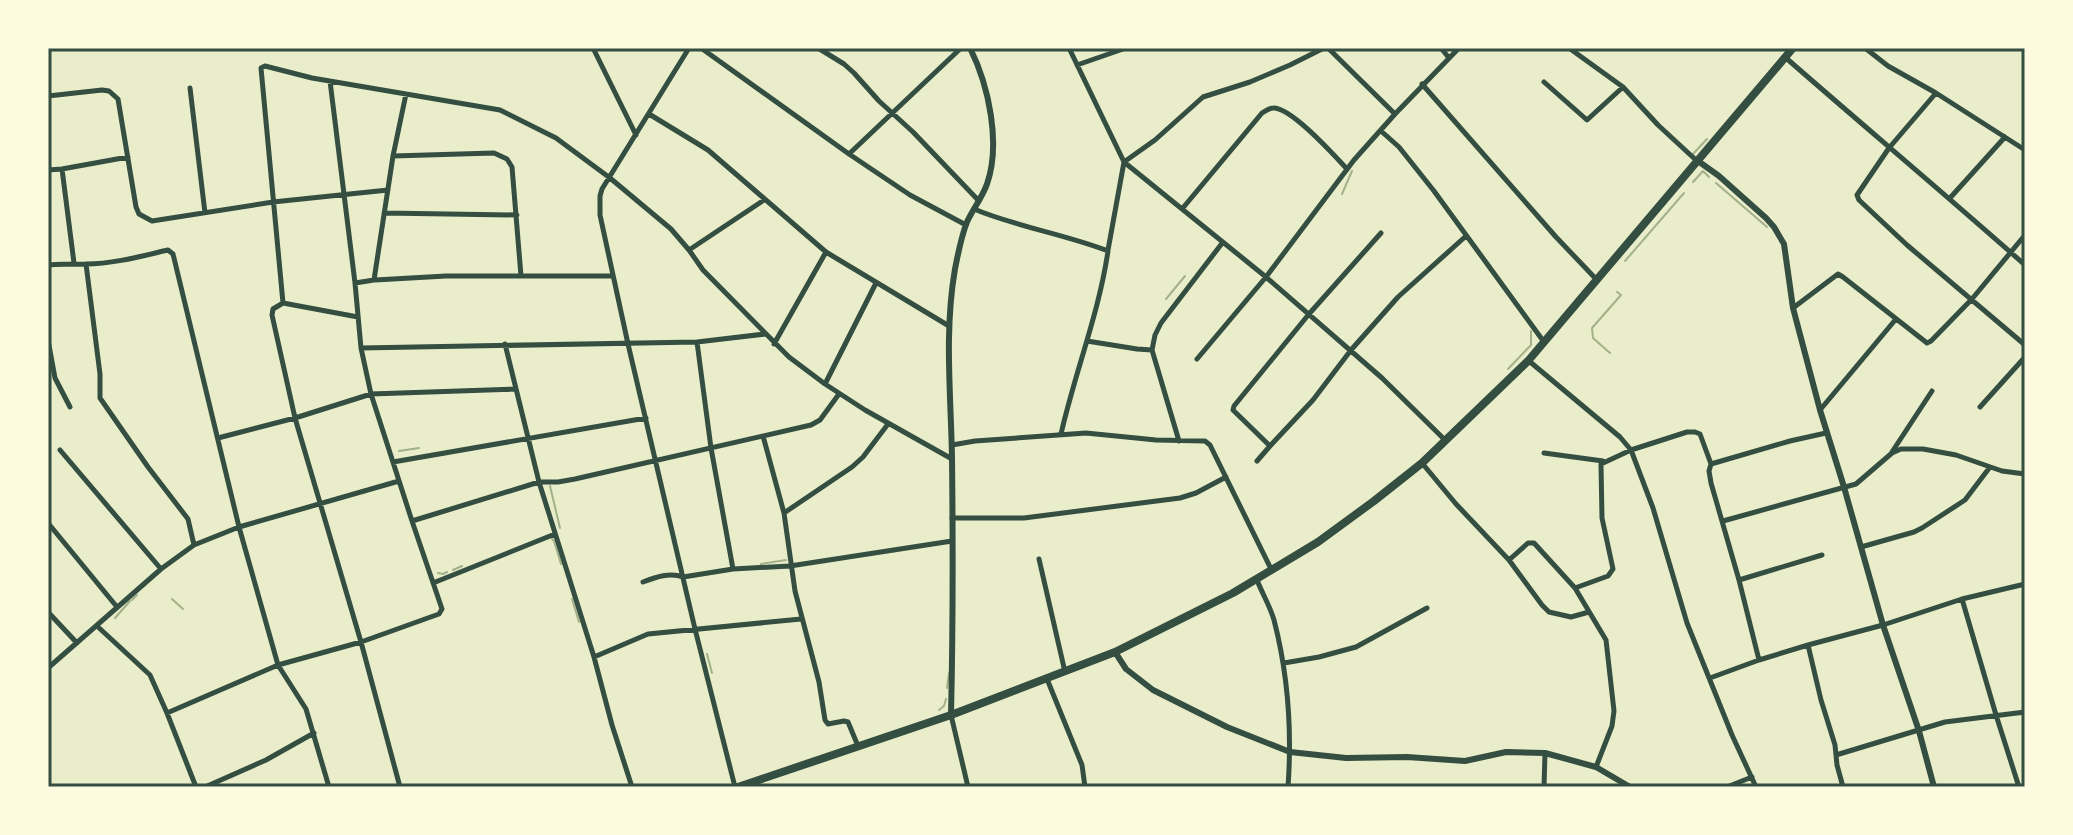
<svg xmlns="http://www.w3.org/2000/svg" width="2073" height="835" viewBox="0 0 2073 835" font-family="Mulish,sans-serif">
<style>
.lines{fill:none;stroke-linecap:round;stroke-linejoin:round}
.stream{stroke:#a3b18a;stroke-width:2}
.minor{stroke:#344e41;stroke-width:5}
.tertiary{stroke:#344e41;stroke-width:6}
.primary{stroke:#344e41;stroke-width:8}
.neatline{fill:none;stroke:#344e41;stroke-width:3}
</style>
<rect width="100%" height="100%" fill="#e9edc9"/>
<g class="lines">
<path class="stream" d="M1693 154 1707 139
M1693 182 1703 171 1709 177
M1716 183 1767 227
M1342 194 1352 171
M1625 261 1684 193
M1166 299 1185 276
M1610 353 1593 338 1592 328 1621 295 1617 292
M1508 369 1531 345V331
M399 451 419 448
M550 486 560 528
M552 539 554 541 561 564
M761 564 786 560
M453 570 462 566
M438 573 443 574 447 572
M172 599 183 609
M572 599 579 622
M132 600 137 595
M115 618 130 601
M707 654 712 673
M947 688 949 673
M939 710 944 706 946 699"/>
<path class="minor" d="M593 48 636 135
M689 48 602 189 600 196V215L628 344 695 629 735 787
M701 48 849 154 910 195 966 225
M818 48 844 64 854 73 879 101 913 132 979 201
M1069 48 1124 162 1266 277 1382 378 1445 440
M1328 48 1395 114 1459 48
M1441 48 1449 58
M1569 48 1623 87 1658 125 1697 161
M1865 48 1888 66 1936 93 2025 150
M1786 58C1865 127 1946 195 2025 265
M1077 65 1126 48
M330 81 355 283
M1544 82 1587 120 1623 87
M1422 84 1556 237 1597 280
M190 88 205 213
M1936 93 1889 148 1857 195 1859 200 1907 245 2025 345
M48 96 102 90 109 91 118 99 136 207 139 214 152 221 273 202 388 190
M649 114 708 150 826 252 949 326
M1381 131 1399 147 1434 191 1544 342
M849 154 961 48
M393 156 494 153 507 159 512 167 521 276
M62 169 128 157
M48 170 62 169 74 263
M1950 198 2005 137
M974 209C1017 227 1064 234 1108 251 1099 313 1075 372 1061 434
M1182 209 1262 113C1266 111 1269 108 1273 108 1291 107 1334 155 1347 169
M384 213 517 215
M689 250 764 200
M1108 250 1124 162 1155 140 1203 97 1250 82 1290 65 1324 48
M86 264 100 374V398L148 467 188 519 194 545
M48 265C61 264 73 264 86 264 113 264 142 256 168 250L173 254 239 527 278 665 167 713
M375 280 446 276H613
M283 303 358 317
M1793 308 1838 274 1843 277 1927 343 1931 341 1972 299 2025 235
M48 340 55 378 70 407
M1087 341 1137 349 1152 350 1155 335 1161 323 1223 242
M697 342 765 334
M505 344 539 482 594 657 648 634 801 619
M774 344 826 252
M361 348 697 342 711 448 733 569
M1152 350 1179 441
M1197 359 1266 277 1354 160 1395 114
M1529 361 1620 437 1631 450 1653 508 1687 623 1732 735 1756 787
M825 384 876 283
M1980 407 2025 357
M1820 410 1896 319
M763 436 784 513 795 591 819 682 825 720 828 724 844 721 848 722 858 746
M218 438 295 418 371 394 515 389
M952 445 975 441 1086 433 1156 440 1205 441 1210 445 1271 569
M1270 446 1313 400 1351 350 1398 297 1466 236
M60 450 161 569
M1892 452 1932 391
M1544 453 1603 461
M1257 461 1270 446 1233 410 1234 406 1309 314 1381 233
M393 462 646 418
M1422 463 1456 504 1509 560 1542 605 1549 612 1571 617 1589 612
M1711 464 1790 441 1826 433
M784 513 852 467 863 457 888 424
M952 518H1024L1180 498 1196 493 1226 477
M412 521 539 482H558L575 479 811 425 820 420 839 394
M1723 521 1856 484 1892 453 1901 449H1923L1956 455 2002 471 2025 474
M48 523 117 607
M1861 547 1914 532 1922 528 1965 500 1990 467
M1039 559 1065 672
M1509 560 1528 543H1534L1575 588 1606 640 1614 711 1612 726 1596 767
M1257 580C1262 593 1270 606 1274 620 1288 674 1292 731 1288 787
M1739 580 1822 555
M643 582C656 577 670 572 683 577L733 569 790 566 952 541
M433 583 555 534
M1575 588 1608 576 1613 569 1602 518 1601 464 1631 450 1687 432H1695L1700 434 1711 464 1709 471 1711 483 1739 580 1759 660
M1962 599 1996 715 2019 787
M48 612 77 643
M97 626 150 675 167 713 196 787
M1808 645 1821 700 1835 745 1837 765 1843 787
M594 657 612 725 632 787
M1284 663 1319 657 1356 647 1427 608
M48 668 161 569 194 545 239 527 399 481
M1710 678 1759 660 1808 645 1883 625 1962 599 2025 584
M1047 679 1082 765 1085 787
M951 715 968 787
M1836 755 1945 722 2025 712
M205 787 266 760 314 733
M329 787 306 709 278 665 361 642 439 614 442 609 412 521 371 394 361 348 355 283 374 280 393 156 406 94
M400 787 361 642 295 418 272 315 273 309 283 303 261 68 265 66 312 78 500 110 556 138 610 178 671 229 689 250 703 270 789 357 825 384 865 410 952 459
M1544 787 1545 753
M1727 787 1752 777"/>
<path class="tertiary" d="M1698 161 1719 176 1766 218 1774 227 1784 244 1793 308 1820 410 1844 487 1883 625 1919 731 1934 787
M1115 652 1126 669 1153 690 1227 727 1290 752 1346 758 1407 757 1465 761 1506 752 1545 753 1596 767 1630 787
M951 715C953 629 953 544 952 458 951 396 944 332 955 269 958 254 961 237 967 222 973 209 982 198 987 184 1001 144 989 86 970 48"/>
<path class="primary" d="M738 787 951 715 1115 652 1233 593 1318 542 1374 501 1422 463 1528 361 1793 48"/>
</g>
<rect width="2073" height="835" fill="none" stroke="#fefae0" stroke-width="100"/>
<rect x="50" y="50" width="1973" height="735" class="neatline"/>
</svg>
